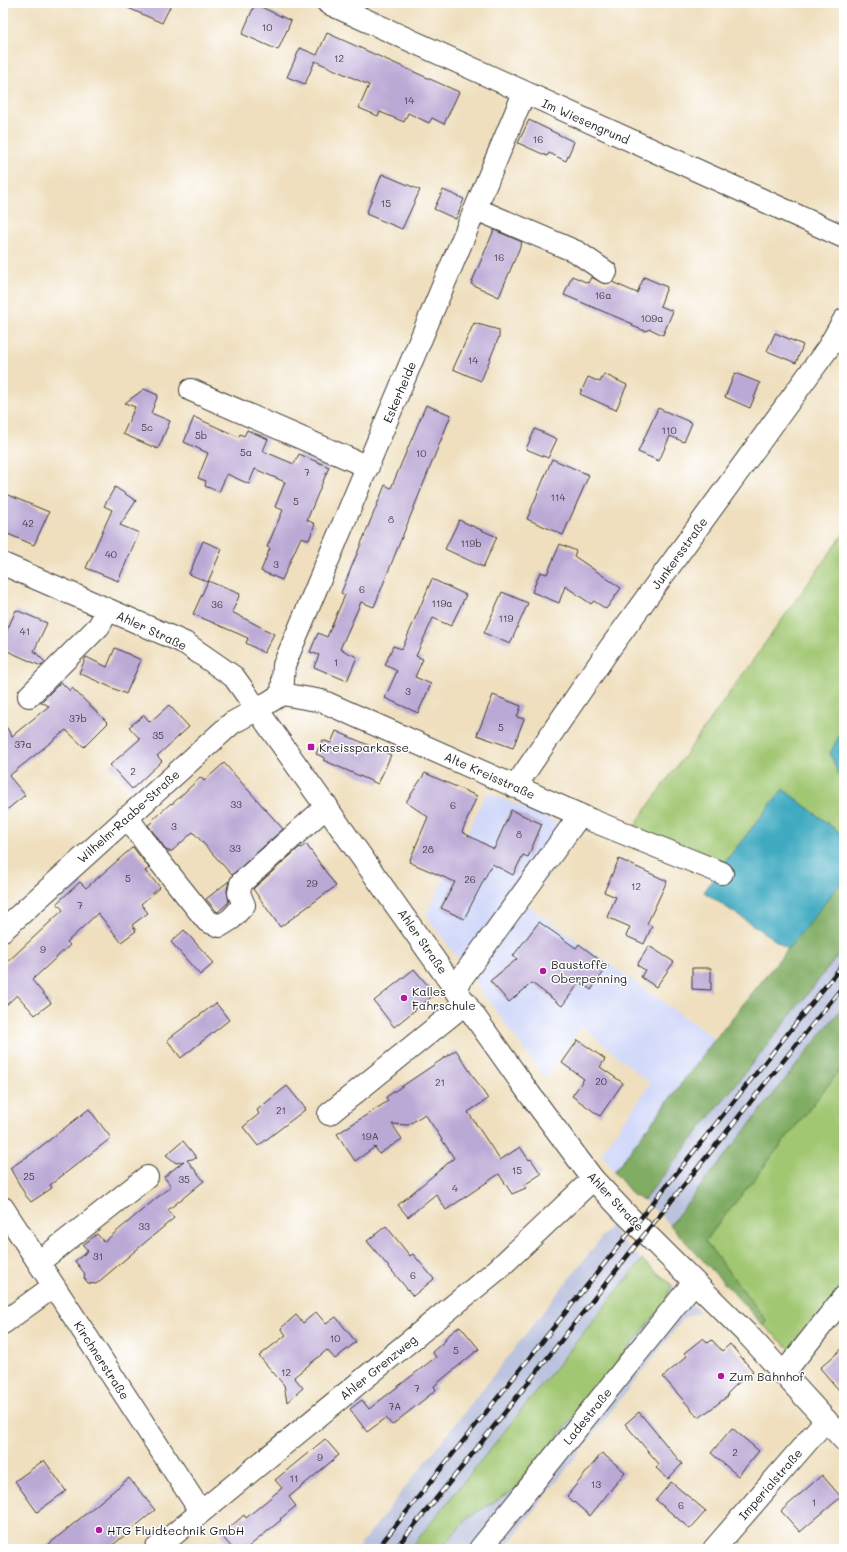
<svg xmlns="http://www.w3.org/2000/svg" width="847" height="1552" viewBox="0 0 847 1552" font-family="Mali,sans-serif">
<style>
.built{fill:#d2d9f9}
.industrial{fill:#bcc3de}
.green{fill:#a1c772;stroke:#5e7247}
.forest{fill:#80ac64;stroke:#4e6440}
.water{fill:#41aac1;stroke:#2e636e}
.building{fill:#bba9d5}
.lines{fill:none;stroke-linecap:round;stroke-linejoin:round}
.minor-casing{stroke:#3c3934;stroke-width:24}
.major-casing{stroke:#3c3934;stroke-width:24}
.minor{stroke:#fff;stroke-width:22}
.major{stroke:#fff;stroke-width:22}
.rail-casing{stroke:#1c1c1c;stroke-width:4.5}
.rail{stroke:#fff;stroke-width:3;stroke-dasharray:9;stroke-linecap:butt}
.poi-dot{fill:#b5179e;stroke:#fff;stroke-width:1.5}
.labels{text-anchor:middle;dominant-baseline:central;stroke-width:3;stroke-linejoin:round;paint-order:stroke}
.number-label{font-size:10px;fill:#443f4a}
.street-label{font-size:12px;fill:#1c1c1c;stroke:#fff}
.poi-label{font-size:12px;fill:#1c1c1c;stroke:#fff;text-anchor:start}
</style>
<rect width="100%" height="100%" fill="#fff"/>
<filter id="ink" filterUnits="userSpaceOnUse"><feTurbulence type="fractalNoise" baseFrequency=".025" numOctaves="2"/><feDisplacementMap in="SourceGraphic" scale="8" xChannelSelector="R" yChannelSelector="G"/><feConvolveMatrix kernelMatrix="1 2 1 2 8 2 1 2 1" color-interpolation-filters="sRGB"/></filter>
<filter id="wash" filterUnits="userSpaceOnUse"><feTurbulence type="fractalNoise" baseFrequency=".012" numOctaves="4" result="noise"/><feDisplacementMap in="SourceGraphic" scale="16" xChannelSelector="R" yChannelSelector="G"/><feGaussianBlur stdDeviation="0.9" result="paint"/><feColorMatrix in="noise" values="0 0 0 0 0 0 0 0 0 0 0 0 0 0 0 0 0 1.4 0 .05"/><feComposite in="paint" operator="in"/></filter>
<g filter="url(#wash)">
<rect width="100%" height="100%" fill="#efdfbe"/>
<path class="built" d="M487 792 579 832 527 905 715 1039 614 1172 601 1153 650 1084 582 1026 545 1078 426 915Z"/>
<path class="industrial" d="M844 948V1005L670 1225 644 1200Z
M612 1224 616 1235 642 1260 410 1549H357Z
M672 1285 700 1312 684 1318 504 1549H441L467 1518 517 1488 664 1304Z"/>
<path class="green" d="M844 533V836L783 789 720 868 632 833 639 819Z
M844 1065V1286L792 1351 763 1325 766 1320 705 1241Z
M642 1260 672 1285 664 1304 517 1488 467 1518 441 1549H410Z"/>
<path class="forest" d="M844 879V948L644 1200 634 1196 614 1172 715 1039Z
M844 1005V1065L705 1241 766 1320 763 1325 670 1225Z"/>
<path class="water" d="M844 727V781L838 774 830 753Z
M783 789 844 836V879L788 949 704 892 720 868Z"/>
<g id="blocks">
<path class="building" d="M117 3H172L162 23Z
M255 4 291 21 278 50 242 34Z
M327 33 459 92 444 124 432 118 429 123 408 113 404 122 380 112 378 116 359 108 369 85 315 61 305 84 287 77 300 48 317 55Z
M529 120 574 142 566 161 549 153 547 156 518 143Z
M382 174 420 190 402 229 366 214Z
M443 190 464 199 456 219 434 209Z
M494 230 522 242 499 297 471 284Z
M572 276 588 283 591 277 605 284 612 282 637 293 644 277 667 287 660 306 673 311 663 335 650 329 645 331 632 326 633 324 564 295Z
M474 323 499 330V337L481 381 453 369Z
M775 333 803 345 796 363 767 351Z
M735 373 760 383 750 408 725 397Z
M604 374 627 385 616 410 580 394 588 377 600 382Z
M144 389 158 395 151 413 170 421 158 449 123 434 135 407 125 403Z
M426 405 451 415 374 607 361 602 340 649 357 657 347 681 314 667 319 655 310 652 318 633 327 637 345 595 341 593 385 485 391 488Z
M658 408 692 423 684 442 670 436 659 461 638 452Z
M194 417 239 437 240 434 244 436 247 430 268 439 263 451 294 464 299 454 329 467 307 520 315 524 309 540 301 537 282 580 261 571 270 548 267 547 283 510 275 507 285 482 255 469 249 484 227 474 219 492 205 486 206 481 198 478 208 453 184 442Z
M535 429 557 439 548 458 526 449Z
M552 459 589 475 563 535 527 519Z
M115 487 136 501 120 525 139 533 118 581 86 568 112 510 104 506Z
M3 493 49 512 34 545 3 532Z
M459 520 497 537 483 567 445 549Z
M203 541 222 549 208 582 189 574Z
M560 544 576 551 574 556 621 588 606 609 594 601 591 604 565 586 559 603 532 592 540 572 547 574Z
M432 579 466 595 451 626 433 618 416 656 423 659 415 677 431 684 418 713 385 698 397 671 385 665 393 646 402 649Z
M208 581 240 594 232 612 274 634 264 653 246 643 248 638 193 614Z
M502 592 528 603 510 644 484 633Z
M16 610 47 623 34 651 45 662 41 666 3 649V639Z
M115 648 141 660 126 694 79 673 86 657 107 667Z
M61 682 70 691 72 688 108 723 84 747 66 730 9 776 25 795 3 813V722L12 736 49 706 41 702Z
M493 695 521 706 517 717 524 719 513 748 477 735Z
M169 705 189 727 157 756 162 761 132 789 110 765 140 739 129 727 144 715 150 722Z
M336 731 391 755 378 784 323 760 325 758 316 754 322 740 331 743Z
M224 763 283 829 232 875 193 832 172 851H167L148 825 152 822 151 821 171 803 172 804 201 777 204 781Z
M425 773 477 796 462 832 494 849 511 810 542 824 528 857 523 855 513 875 492 864 464 919 441 908 455 882 409 862 428 817 406 802Z
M306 844 336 886 280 927 253 889 300 847 301 848Z
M133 847 149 868 145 871 160 887 141 904 148 913 132 925 136 931 121 942 98 913 67 942 70 945 32 980 51 1003 35 1015 17 995 3 1008V966L63 910 57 903 80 882 86 888Z
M619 859 667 881 647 924 652 926 644 944 626 936 630 927 607 917 616 897 604 892Z
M229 881 227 891 229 902 218 912 216 911 206 899Z
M539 922 576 948 579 944 608 966 591 990 580 982 562 1006 532 983 509 1002 490 981 517 959 513 956Z
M184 930 214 963 200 975 171 942Z
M649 946 674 962 656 987 641 977 645 970 637 965Z
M692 968H711V990L692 989Z
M414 969 435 994 394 1027 374 1001Z
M216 1003 229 1020 181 1058 167 1040Z
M578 1040 605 1059 600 1067 623 1083 600 1116 572 1096 584 1079 562 1063Z
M456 1050 488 1099 468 1112 500 1160 520 1147 529 1160 531 1159 541 1174 524 1185 526 1188 512 1194 499 1174 446 1210 436 1194 408 1217 398 1205 454 1158 425 1114 408 1125 392 1124 402 1139 379 1154 375 1147 355 1161 337 1134 388 1101 386 1097Z
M287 1086 306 1109 258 1146 243 1127 259 1114 257 1110Z
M89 1109 111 1138 50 1185 52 1188 31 1202 26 1196 10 1168 30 1155Z
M183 1141 197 1158 187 1160 204 1181 168 1210 174 1218 96 1284 88 1283 84 1278 85 1274 75 1261 88 1251 83 1245 97 1234 104 1242 171 1186 164 1177 184 1161 176 1163 166 1155Z
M386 1226 410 1256 413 1254 434 1279 413 1296 367 1241Z
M316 1312 326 1324 336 1317 356 1342 335 1359 327 1350 294 1377 303 1388 287 1402 284 1385 259 1356 286 1335 281 1328 296 1315 303 1323Z
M460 1326 479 1349 434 1386 436 1390 392 1425 386 1418 367 1432 350 1409 362 1400 369 1409 436 1357 432 1352 446 1340 445 1338Z
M703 1338 708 1343 712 1340 722 1351 730 1344 753 1371 736 1385 727 1394 728 1396 699 1418 663 1377 687 1356 684 1353Z
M844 1347V1396L820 1368Z
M639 1412 682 1464 668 1479 656 1468 659 1464 625 1424Z
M732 1428 759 1451 738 1476 711 1453Z
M325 1439 339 1455 289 1497 296 1506 280 1519 281 1520 246 1549H233L221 1535 244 1515 246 1518 282 1488 275 1480Z
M602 1453 625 1472 590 1516 567 1496Z
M44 1460 66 1491 37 1512 15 1481Z
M822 1475 841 1497 800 1532 781 1511Z
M129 1478 155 1510 108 1549H43Z
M671 1482 706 1511 690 1529 656 1500Z"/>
</g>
</g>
<g filter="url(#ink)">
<use href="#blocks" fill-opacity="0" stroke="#3c3934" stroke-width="1"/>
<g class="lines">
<g class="minor-casing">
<path id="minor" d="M328 3 844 237
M476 209 577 252 606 272
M191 390 368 467
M282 694 284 665 524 93
M29 696 99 626 108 610
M515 787 610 648 828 348 844 320
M127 817 159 861 207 921 220 926 231 919 244 905 239 893 241 883 327 806
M3 930 232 723 258 709 282 694 322 701 591 820 722 873
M455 987 580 815
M329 1114 466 1003
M3 1208 201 1512
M39 1262 147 1177
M3 1323 54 1286
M783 1374 844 1297
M156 1549 498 1269 593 1179
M480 1549 694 1282
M714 1549 826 1420"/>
</g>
<g class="major-casing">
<path id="major" d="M3 564 185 643 234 677 531 1096 593 1179 623 1211 751 1338 844 1440"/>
</g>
<use href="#minor" class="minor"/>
<use href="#major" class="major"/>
<g class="rail-casing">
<path id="rail" d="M377 1549 844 963
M395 1549 466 1462 632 1250 844 985"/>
</g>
<use href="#rail" class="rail"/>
</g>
</g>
<g class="poi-dot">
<rect x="307" y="743" width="8" height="8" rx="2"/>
<circle cx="543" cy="971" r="4"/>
<circle cx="404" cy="998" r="4"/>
<circle cx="721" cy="1376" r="4"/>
<circle cx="99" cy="1530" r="4"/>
</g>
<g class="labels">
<g class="number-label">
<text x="267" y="27">10</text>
<text x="339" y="58">12</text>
<text x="409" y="100">14</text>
<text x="538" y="139">16</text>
<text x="386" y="203">15</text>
<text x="499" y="257">16</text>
<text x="603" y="295">16a</text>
<text x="652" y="318">109a</text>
<text x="473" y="360">14</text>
<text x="147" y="427">5c</text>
<text x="669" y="430">110</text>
<text x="201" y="435">5b</text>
<text x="246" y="452">5a</text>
<text x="421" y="453">10</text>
<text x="307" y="472">7</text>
<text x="558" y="497">114</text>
<text x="296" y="501">5</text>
<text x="391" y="519">8</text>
<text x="28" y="523">42</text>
<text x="471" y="543">119b</text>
<text x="111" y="554">40</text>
<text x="276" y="564">3</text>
<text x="362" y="589">6</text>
<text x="442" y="603">119a</text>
<text x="217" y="604">36</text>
<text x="506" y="618">119</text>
<text x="25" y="631">41</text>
<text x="336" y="662">1</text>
<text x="408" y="691">3</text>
<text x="78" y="718">37b</text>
<text x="501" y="727">5</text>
<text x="158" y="735">35</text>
<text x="23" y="744">37a</text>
<text x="133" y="771">2</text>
<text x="236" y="804">33</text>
<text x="453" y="805">6</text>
<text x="174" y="826">3</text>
<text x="519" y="834">8</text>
<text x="235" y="848">33</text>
<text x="428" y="849">28</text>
<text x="128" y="878">5</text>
<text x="470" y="879">26</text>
<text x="312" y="883">29</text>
<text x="636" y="886">12</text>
<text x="80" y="905">7</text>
<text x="43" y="949">9</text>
<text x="601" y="1081">20</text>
<text x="440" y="1082">21</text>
<text x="281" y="1110">21</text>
<text x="370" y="1136">19A</text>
<text x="517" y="1170">15</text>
<text x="29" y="1176">25</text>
<text x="184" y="1179">35</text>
<text x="455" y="1188">4</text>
<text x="144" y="1226">33</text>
<text x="98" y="1256">31</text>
<text x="413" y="1275">6</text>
<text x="335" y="1338">10</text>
<text x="456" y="1350">5</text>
<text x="286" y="1372">12</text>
<text x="417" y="1388">7</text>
<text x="395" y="1406">7A</text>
<text x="735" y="1452">2</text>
<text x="320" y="1457">9</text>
<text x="294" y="1478">11</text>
<text x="596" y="1484">13</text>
<text x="814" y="1502">1</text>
<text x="681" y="1505">6</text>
</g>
<g class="street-label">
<text transform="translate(586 121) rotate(24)">Im Wiesengrund</text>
<text transform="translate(399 392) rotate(-67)">Eskerheide</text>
<text transform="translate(679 553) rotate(-54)">Junkersstraße</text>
<text transform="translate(152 630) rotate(25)">Ahler Straße</text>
<text transform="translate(490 775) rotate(24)">Alte Kreisstraße</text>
<text transform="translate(128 816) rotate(-42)">Wilhelm-Raabe-Straße</text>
<text transform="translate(423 941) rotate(55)">Ahler Straße</text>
<text transform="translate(616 1201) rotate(47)">Ahler Straße</text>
<text transform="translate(102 1360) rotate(57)">Kirchnerstraße</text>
<text transform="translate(378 1367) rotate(-39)">Ahler Grenzweg</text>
<text transform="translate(587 1416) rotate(-51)">Ladestraße</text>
<text transform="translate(770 1484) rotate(-49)">Imperialstraße</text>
</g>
<g class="poi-label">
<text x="319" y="747">Kreissparkasse</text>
<text x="551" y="964">Baustoffe<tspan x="551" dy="14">Oberpenning</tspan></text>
<text x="412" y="991">Kalles<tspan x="412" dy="14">Fahrschule</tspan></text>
<text x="729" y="1376">Zum Bahnhof</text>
<text x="107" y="1530">HTG Fluidtechnik GmbH</text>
</g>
</g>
<rect width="847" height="1552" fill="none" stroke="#fff" stroke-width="16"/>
</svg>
